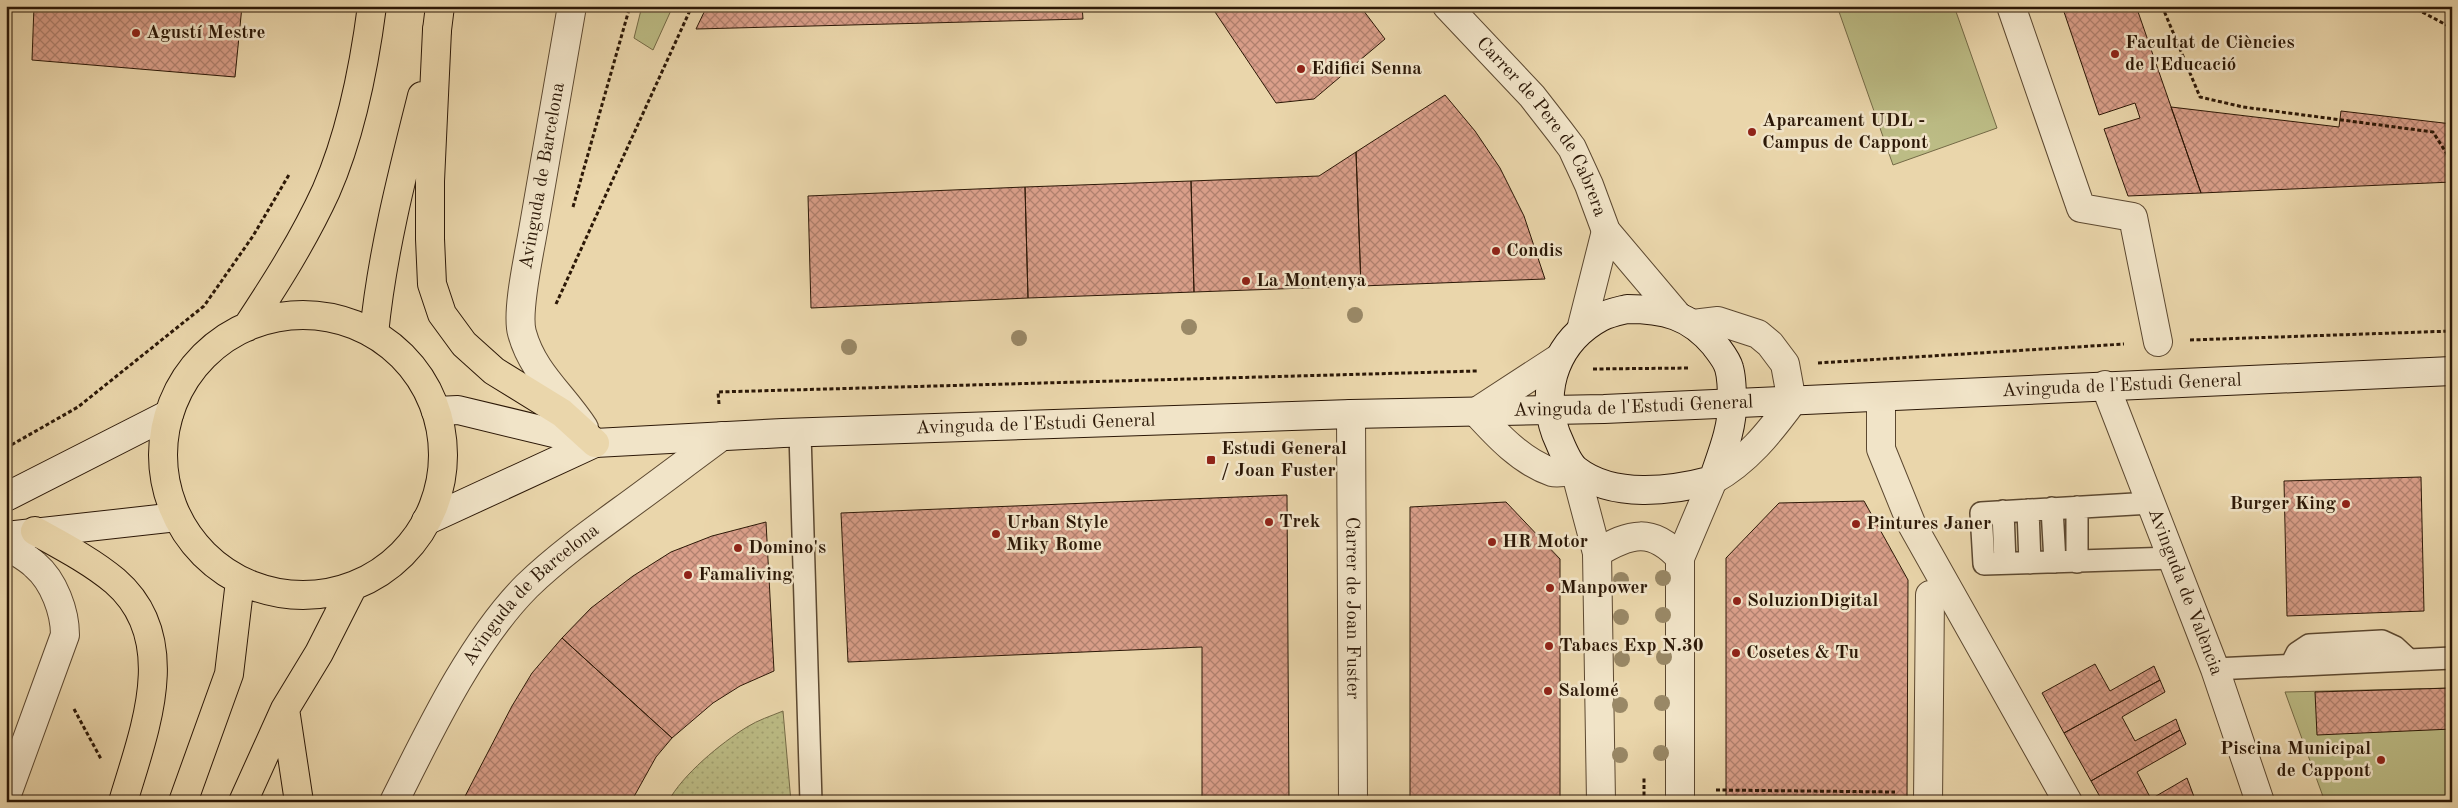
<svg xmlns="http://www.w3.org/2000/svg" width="2458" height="808" viewBox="0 0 2458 808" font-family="'Old Standard TT',serif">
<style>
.grass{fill:#bcbc85;stroke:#746a46}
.park{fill:url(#park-dots);stroke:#746a46}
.building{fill:url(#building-cross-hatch);stroke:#2c1807}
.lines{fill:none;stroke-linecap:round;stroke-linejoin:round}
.service-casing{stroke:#5c4830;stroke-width:24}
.pedestrian-casing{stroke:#5c4830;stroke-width:30}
.minor-casing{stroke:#5c4830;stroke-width:30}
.tertiary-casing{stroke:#5c4830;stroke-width:30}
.secondary-casing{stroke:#2c1807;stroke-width:30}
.primary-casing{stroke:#2c1807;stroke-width:30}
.motorway-casing{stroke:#2c1807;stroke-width:30}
.path{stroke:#2c1807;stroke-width:3;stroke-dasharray:4 2.5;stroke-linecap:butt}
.service{stroke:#f1e4c8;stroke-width:21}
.pedestrian{stroke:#f1e4c8;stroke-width:28}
.minor{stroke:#f1e4c8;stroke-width:28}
.tertiary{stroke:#f1e4c8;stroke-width:28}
.secondary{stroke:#f1e4c8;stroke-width:28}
.primary{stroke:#ead6ab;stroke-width:28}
.motorway{stroke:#ead6ab;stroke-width:28}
.tree{fill:#986}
.poi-dot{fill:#8f2418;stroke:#f1e4c8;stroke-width:2}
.labels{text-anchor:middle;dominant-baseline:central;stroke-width:5;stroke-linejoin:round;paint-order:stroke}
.poi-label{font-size:19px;font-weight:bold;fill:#2c1807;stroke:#f1e4c8;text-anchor:start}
.street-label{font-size:19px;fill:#2c1807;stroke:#f1e4c8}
</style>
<defs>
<pattern id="park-dots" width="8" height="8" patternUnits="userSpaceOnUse" patternTransform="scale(1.25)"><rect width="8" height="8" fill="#bcbc85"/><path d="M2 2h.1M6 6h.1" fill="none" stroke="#a2a171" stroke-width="1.8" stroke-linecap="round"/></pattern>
<pattern id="building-cross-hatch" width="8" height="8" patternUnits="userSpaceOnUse" patternTransform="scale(1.25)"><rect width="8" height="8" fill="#da9f8a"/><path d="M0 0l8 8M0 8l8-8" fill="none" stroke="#b1816f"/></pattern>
</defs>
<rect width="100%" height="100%" fill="#ead6ab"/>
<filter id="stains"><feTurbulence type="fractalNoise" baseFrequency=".004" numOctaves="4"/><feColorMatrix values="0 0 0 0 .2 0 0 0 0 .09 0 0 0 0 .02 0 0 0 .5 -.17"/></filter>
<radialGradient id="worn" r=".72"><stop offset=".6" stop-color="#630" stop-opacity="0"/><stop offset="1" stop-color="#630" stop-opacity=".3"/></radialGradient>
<path class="grass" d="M642 6H673L653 50 634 38Z
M1837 6H1954L1997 128 1893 165Z
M2452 688V802H2325L2285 692Z"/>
<path class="park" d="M783 711 791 802H668C682 775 721 743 747 727 758 720 771 716 783 711Z"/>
<path class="building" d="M34 6H242L235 77 32 60Z
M707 6H1082L1083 19 696 29Z
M1211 6H1360L1385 39 1314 99 1276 103Z
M2062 6H2136L2201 193 2128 196 2104 129 2140 118 2135 103 2099 115Z
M1445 95 1475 131 1500 168 1524 216 1545 279 1361 286 1356 152Z
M2171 107 2339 127 2341 111 2452 124V182L2201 193Z
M1356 152 1361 286 1194 292 1191 181 1319 176Z
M1191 181 1194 292 1028 298 1025 187Z
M1025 187 1028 298 811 308 808 196Z
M2421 477 2424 611 2287 616 2284 481Z
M1287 495 1289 802H1202V647L848 662 841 513Z
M1864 501 1908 580 1907 802H1726V558L1779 503Z
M1506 502 1560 559V802H1410V507Z
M766 522 774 671 740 686 713 703 672 738 562 638 591 608 633 576 671 552 712 536Z
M562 638 672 738 656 757 631 802H462L512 706 532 673Z
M2095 664 2110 691 2154 666 2160 680 2064 733 2042 693Z
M2160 680 2165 692 2122 717 2135 741 2176 719 2180 730 2091 781 2064 733Z
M2452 688V729L2317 735 2315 692Z
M2180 730 2186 744 2137 772 2151 799 2145 802H2103L2091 781Z
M2187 778 2196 802H2145L2151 799Z
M2009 798 2023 802H1995L1996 801Z"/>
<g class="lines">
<g class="service-casing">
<path id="service" d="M800 433 811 802
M2151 503 1981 513 1984 564 2173 558
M2077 507V562
M2052 508 2055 562
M2028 510 2030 563
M2003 511 2005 563
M2291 665 2297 653 2309 645 2382 641 2395 647 2409 660
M2215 669 2452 658"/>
</g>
<g class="pedestrian-casing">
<path id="pedestrian" d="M2011 6 2081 208 2133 217 2158 342
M1928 802 1930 595"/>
</g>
<g class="minor-casing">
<g id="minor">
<path d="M572 6C559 81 546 156 533 231 529 255 516 312 522 333 533 373 562 394 584 428"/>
<path id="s1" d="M1447 6 1532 96 1560 132 1572 148 1589 185 1606 231 1677 315"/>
<path d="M1693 324 1718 321 1758 334 1770 344 1785 364 1792 402C1769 433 1747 461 1713 480"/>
<path d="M1581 330 1606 231"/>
<path d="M1559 358 1476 412C1497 435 1522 462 1552 472 1559 474 1569 471 1575 470"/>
<path d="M1881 398V449L1911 523 2068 802"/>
<path id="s2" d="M1351 414 1353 802"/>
<path d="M6 545C16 552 27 557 35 565 54 581 65 612 65 635L6 797"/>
<path d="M1597 553C1630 533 1652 527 1680 558"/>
<path id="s3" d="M394 802C429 732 472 641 527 586 556 558 589 534 622 510 655 486 688 461 722 436"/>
</g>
</g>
<g class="tertiary-casing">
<g id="tertiary">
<path id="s4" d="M2105 385 2215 669 2260 802"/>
<path d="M1575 470 1597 553 1601 802"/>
<path d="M1680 802V558L1713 480"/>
</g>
</g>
<g class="secondary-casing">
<g id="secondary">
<path d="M1627 309C1664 309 1690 315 1715 345 1720 352 1727 360 1729 368 1732 378 1732 392 1732 402 1733 428 1721 456 1713 480 1672 491 1613 499 1576 470 1567 463 1561 445 1556 434 1539 387 1558 340 1601 317 1609 313 1619 311 1627 309Z"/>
<path id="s5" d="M436 411 458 410 595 443 783 433 1351 414 1604 409 2452 371"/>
<path d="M6 497 169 414"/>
<path d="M426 521 595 443"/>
<path d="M6 536 177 517"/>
</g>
</g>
<g class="primary-casing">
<path id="primary" d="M437 30 430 181V239L432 284 442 314 464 344 494 371 562 413 595 443
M163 455a140 140 0 1 1 280 0a140 140 0 1 1-280 0Z
M247 327C276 283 304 239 326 191 351 134 364 68 372 6
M374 334C382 253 402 175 422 96
M35 531C62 546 91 561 115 581 182 639 144 731 123 802
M285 709 299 802
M183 802 229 674 240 581
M243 802 285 709 319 653 353 586"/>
</g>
<g class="motorway-casing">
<path id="motorway" d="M437 30 440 6"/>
</g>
<path class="path" d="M2162 6 2200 97 2243 107 2433 132 2452 162
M2411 6 2452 28
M573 207 630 6
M556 304 692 6
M2190 340 2452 331
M1818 363 2124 344
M1593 369 1690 368
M719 404 718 392 1477 371
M6 448 78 407 204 306 253 236 290 173
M74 709 101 759
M1716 790 1895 792
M1644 802V778"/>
<use href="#service" class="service"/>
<use href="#pedestrian" class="pedestrian"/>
<use href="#minor" class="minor"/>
<use href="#tertiary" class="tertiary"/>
<use href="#secondary" class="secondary"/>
<use href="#primary" class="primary"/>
<use href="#motorway" class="motorway"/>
</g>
<g class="tree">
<circle cx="1355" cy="315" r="8"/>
<circle cx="1189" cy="327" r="8"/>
<circle cx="1019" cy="338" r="8"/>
<circle cx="849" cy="347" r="8"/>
<circle cx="1663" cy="578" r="8"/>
<circle cx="1621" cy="580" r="8"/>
<circle cx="1663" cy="615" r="8"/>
<circle cx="1621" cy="617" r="8"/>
<circle cx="1664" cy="657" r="8"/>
<circle cx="1622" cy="659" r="8"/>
<circle cx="1662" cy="703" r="8"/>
<circle cx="1620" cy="705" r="8"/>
<circle cx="1661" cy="753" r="8"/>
<circle cx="1620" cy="755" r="8"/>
</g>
<g class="poi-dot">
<circle cx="136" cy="33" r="5"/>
<circle cx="2115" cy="54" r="5"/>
<circle cx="1301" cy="69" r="5"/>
<circle cx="1752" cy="132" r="5"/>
<circle cx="1496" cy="251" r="5"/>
<circle cx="1246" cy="281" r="5"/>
<rect x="1206" y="455" width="10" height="10" rx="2.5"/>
<circle cx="2346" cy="504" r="5"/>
<circle cx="1269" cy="522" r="5"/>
<circle cx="1856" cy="524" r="5"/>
<circle cx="996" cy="534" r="5"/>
<circle cx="1492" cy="542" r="5"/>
<circle cx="738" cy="548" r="5"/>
<circle cx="688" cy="575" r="5"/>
<circle cx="1550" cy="588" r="5"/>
<circle cx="1737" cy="601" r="5"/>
<circle cx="1549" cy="646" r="5"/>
<circle cx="1736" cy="653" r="5"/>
<circle cx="1548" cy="691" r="5"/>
<circle cx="2381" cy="760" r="5"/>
</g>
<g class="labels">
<g class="poi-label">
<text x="146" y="33">Agustí Mestre</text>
<text x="2125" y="43">Facultat de Ciències<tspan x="2125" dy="22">de l'Educació</tspan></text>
<text x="1311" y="69">Edifici Senna</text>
<text x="1762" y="121">Aparcament UDL -<tspan x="1762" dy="22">Campus de Cappont</tspan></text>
<text x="1506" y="251">Condis</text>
<text x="1256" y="281">La Montenya</text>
<text x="1221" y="449">Estudi General<tspan x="1221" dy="22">/ Joan Fuster</tspan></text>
<text x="2336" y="504" text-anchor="end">Burger King</text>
<text x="1279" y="522">Trek</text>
<text x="1006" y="523">Urban Style<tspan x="1006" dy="22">Miky Rome</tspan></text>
<text x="1866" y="524">Pintures Janer</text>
<text x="1502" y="542">HR Motor</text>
<text x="748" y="548">Domino's</text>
<text x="698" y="575">Famaliving</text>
<text x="1560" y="588">Manpower</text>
<text x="1747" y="601">SoluzionDigital</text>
<text x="1559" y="646">Tabacs Exp N.30</text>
<text x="1746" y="653">Cosetes &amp; Tu</text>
<text x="1558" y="691">Salomé</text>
<text x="2371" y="749" text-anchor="end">Piscina Municipal<tspan x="2371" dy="22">de Cappont</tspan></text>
</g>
<g class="street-label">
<text stroke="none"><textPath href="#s1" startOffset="155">Carrer de Pere de Cabrera</textPath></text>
<text transform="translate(543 176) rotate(-80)">Avinguda de Barcelona</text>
<text stroke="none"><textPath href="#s5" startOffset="1691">Avinguda de l'Estudi General</textPath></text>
<text stroke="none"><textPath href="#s5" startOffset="1202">Avinguda de l'Estudi General</textPath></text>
<text stroke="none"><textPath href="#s5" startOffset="604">Avinguda de l'Estudi General</textPath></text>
<text stroke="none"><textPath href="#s4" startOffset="222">Avinguda de València</textPath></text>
<text stroke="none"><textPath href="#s3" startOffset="251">Avinguda de Barcelona</textPath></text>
<text stroke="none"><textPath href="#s2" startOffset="194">Carrer de Joan Fuster</textPath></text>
</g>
</g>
<rect width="2458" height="808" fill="none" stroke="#ead6ab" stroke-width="25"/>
<rect x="8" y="8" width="2443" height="793" fill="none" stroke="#2c1807" stroke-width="2.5"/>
<rect x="12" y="12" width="2433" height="783" fill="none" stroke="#2c1807"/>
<rect width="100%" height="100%" filter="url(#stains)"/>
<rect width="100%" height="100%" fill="url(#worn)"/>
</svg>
